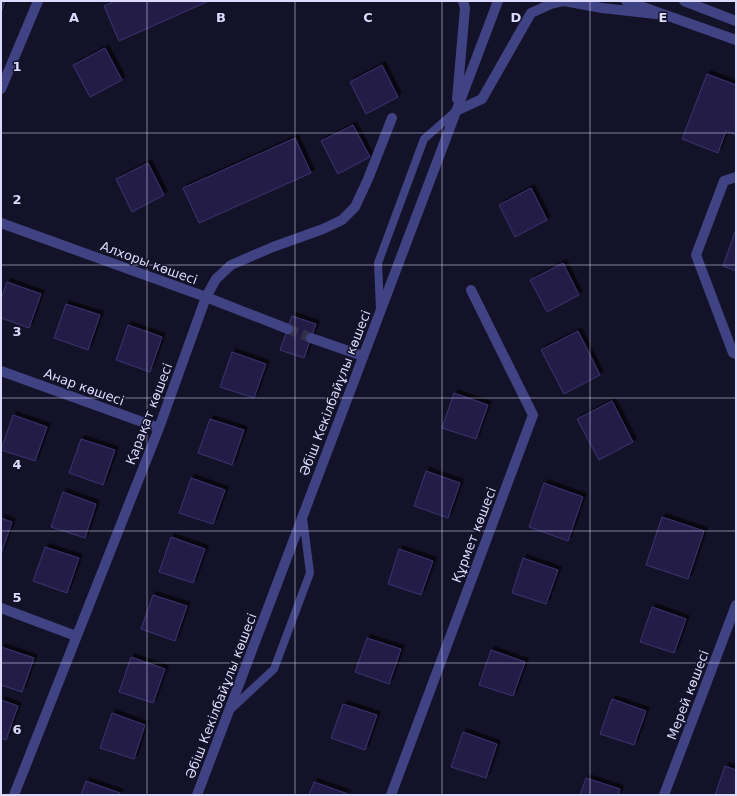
<svg xmlns="http://www.w3.org/2000/svg" width="737" height="796" viewBox="0 0 737 796" font-family="'DejaVu Sans',sans-serif">
<style>
.building{fill:#241f47;stroke:#3a3372;filter:url(#shadow)}
.lines{fill:none;stroke-linecap:round;stroke-linejoin:round}
.minor-tunnel{stroke:#323048;stroke-width:10;stroke-dasharray:10 5;stroke-linecap:butt}
.service{stroke:#404383;stroke-width:8}
.minor{stroke:#404383;stroke-width:10}
.tertiary{stroke:#404383;stroke-width:10}
.grid{fill:none;stroke:#dcdbfd;stroke-width:1;stroke-opacity:0.55}
.labels{text-anchor:middle;dominant-baseline:central;stroke-width:3;stroke-linejoin:round;paint-order:stroke}
.street-label{font-size:13px;fill:#dcdbfd;stroke:#141228}
.grid-label{font-size:13px;text-anchor:middle;font-weight:bold;fill:#dcdbfd;stroke:#141228;stroke-width:3;stroke-linejoin:round;paint-order:stroke}
</style>
<defs>
<filter id="shadow"><feDropShadow dx="3.5" dy="-3.5" stdDeviation="0" flood-color="#0009"/></filter>
</defs>
<rect width="100%" height="100%" fill="#141228"/>
<path class="building" d="M1 1H5L1 13Z
M115 1H209L119 41 104 6Z
M105 48 122 80 90 97 73 65Z
M382 65 398 97 366 114 350 82Z
M707 74 736 85V135L726 131 718 153 682 139Z
M353 125 370 157 338 174 321 141Z
M295 138 311 173 199 223 183 188Z
M148 163 164 195 132 212 116 179Z
M531 188 547 220 515 237 499 205Z
M736 229V271L723 266Z
M563 263 579 295 547 312 530 280Z
M7 282 41 294 29 328 1 318V299Z
M66 304 100 315 88 350 54 338Z
M292 316 316 324 304 358 280 350Z
M128 325 162 337 150 372 116 360Z
M578 331 600 375 564 394 541 350Z
M232 352 266 364 254 398 220 387Z
M454 393 488 405 476 439 442 428Z
M612 401 633 442 599 460 577 419Z
M13 415 47 427 35 461 1 450Z
M210 419 244 430 232 465 198 453Z
M81 439 115 450 103 485 69 473Z
M426 471 460 483 448 518 414 506Z
M191 478 225 490 213 524 179 513Z
M544 483 583 497 568 541 529 527Z
M63 492 96 504 85 538 51 527Z
M662 517 704 531 688 579 646 565Z
M1 518 12 522 1 554Z
M171 537 205 549 193 583 159 572Z
M45 547 79 558 67 593 33 581Z
M399 549 433 561 421 595 388 584Z
M523 558 558 570 546 604 512 593Z
M153 595 187 606 175 641 141 629Z
M652 607 686 619 674 653 640 642Z
M367 638 401 649 389 684 355 672Z
M1 647 34 658 22 692 1 685Z
M491 650 525 662 513 696 479 685Z
M131 657 165 669 153 703 119 692Z
M612 699 646 711 634 745 600 734Z
M1 700 18 706 6 740 1 738Z
M343 704 377 715 365 750 331 738Z
M112 713 145 725 134 759 100 748Z
M463 732 497 744 486 778 451 767Z
M725 766 736 770V795H715Z
M586 778 620 789 618 795H580Z
M86 781 120 793 119 795H81Z
M314 782 348 794 347 795H309Z"/>
<g class="lines">
<path class="minor-tunnel" d="M288 329 311 338"/>
<path class="service" d="M380 309 378 263 424 139 456 111
M230 710 274 669 310 573 303 518"/>
<path class="minor" d="M1 89 38 1
M736 177 724 181 696 255 733 353 736 354
M1 223 206 297 288 329
M311 338 363 356
M1 371 159 428
M1 608 76 636
M14 795 159 428 206 297 216 279 231 265 273 247 323 229 342 220 355 207 368 179 392 118
M391 795 533 415 471 290
M664 795 736 605"/>
<path class="tertiary" d="M626 1 736 40
M684 1 736 21
M457 99 465 8 463 1
M456 111 482 99 531 13 551 4 564 1 602 8 665 15
M197 795 498 1"/>
</g>
<path class="grid" d="M147 1V795M295 1V795M442 1V795M590 1V795M1 133H736M1 265H736M1 398H736M1 531H736M1 663H736"/>
<g class="labels">
<g class="street-label">
<text transform="translate(149 263) rotate(20)">Алхоры көшесі</text>
<text transform="translate(84 387) rotate(20)">Анар көшесі</text>
<text transform="translate(335 393) rotate(-69)">Әбіш Кекілбайұлы көшесі</text>
<text transform="translate(149 414) rotate(-69)">Қарақат көшесі</text>
<text transform="translate(474 535) rotate(-69)">Құрмет көшесі</text>
<text transform="translate(688 695) rotate(-69)">Мерей көшесі</text>
<text transform="translate(221 696) rotate(-69)">Әбіш Кекілбайұлы көшесі</text>
</g>
</g>
<g class="grid-label">
<text x="74" y="22">A</text>
<text x="221" y="22">B</text>
<text x="368" y="22">C</text>
<text x="516" y="22">D</text>
<text x="663" y="22">E</text>
<text x="17" y="71">1</text>
<text x="17" y="204">2</text>
<text x="17" y="336">3</text>
<text x="17" y="469">4</text>
<text x="17" y="602">5</text>
<text x="17" y="734">6</text>
</g>
<rect width="737" height="796" fill="none" stroke="#dcdbfd" stroke-width="4"/>
</svg>
